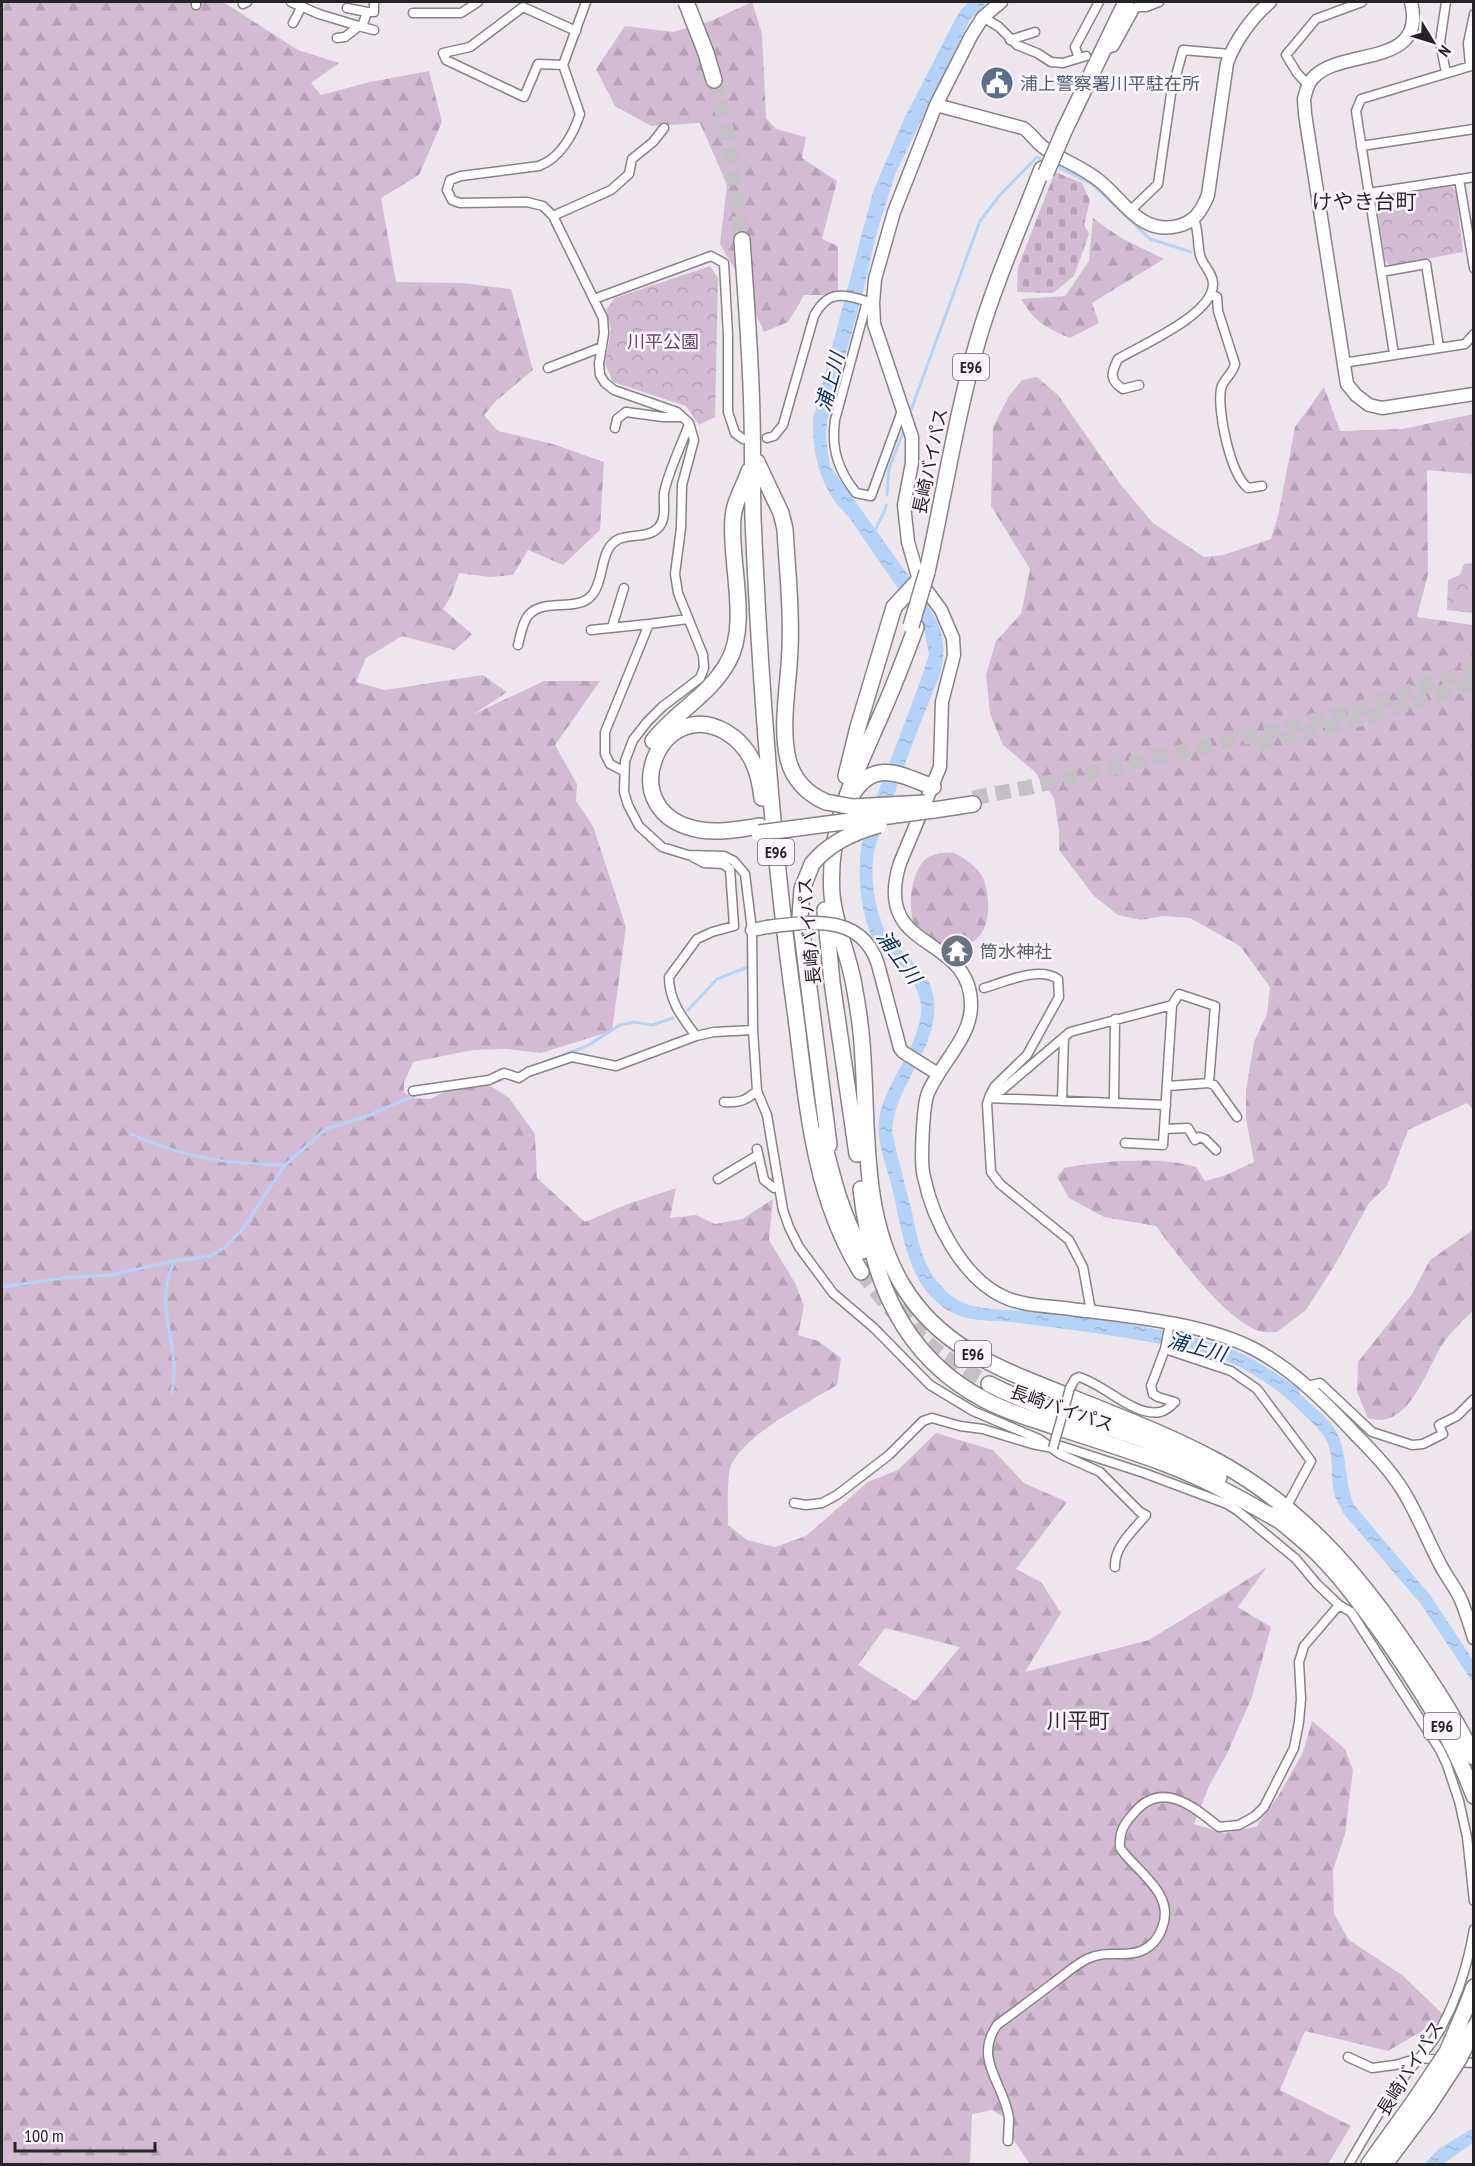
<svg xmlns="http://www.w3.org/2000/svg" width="1475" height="2166" viewBox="0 0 1475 2166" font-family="'PT Sans Narrow','Noto Sans JP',sans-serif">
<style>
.forest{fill:url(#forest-firs);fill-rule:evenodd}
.cemetery{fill:url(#cemetery-stones)}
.park{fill:url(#park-crowns)}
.water{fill:url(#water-ripples)}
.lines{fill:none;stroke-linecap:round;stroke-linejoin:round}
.stream{stroke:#b5d3f8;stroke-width:3}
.highway-tunnel{stroke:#c5c0c5;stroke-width:15;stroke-dasharray:15 8;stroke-linecap:butt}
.street-casing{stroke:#888287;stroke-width:11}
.secondary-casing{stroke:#888287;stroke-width:15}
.highway-casing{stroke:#888287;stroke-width:18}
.street{stroke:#fff;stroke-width:8}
.secondary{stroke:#fff;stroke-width:12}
.highway{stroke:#fff;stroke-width:15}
.street-bridge-casing{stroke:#888287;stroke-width:11;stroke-linecap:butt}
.secondary-bridge-casing{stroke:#888287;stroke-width:15;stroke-linecap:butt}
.highway-bridge-casing{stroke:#888287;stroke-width:18;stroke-linecap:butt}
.street-bridge{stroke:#fff;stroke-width:8}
.secondary-bridge{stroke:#fff;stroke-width:12}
.highway-bridge{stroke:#fff;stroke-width:15}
.labels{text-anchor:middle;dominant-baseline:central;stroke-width:5;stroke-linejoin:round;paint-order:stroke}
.shield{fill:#fbf5fb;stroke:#666366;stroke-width:1.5}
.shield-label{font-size:16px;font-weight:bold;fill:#262426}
.service-label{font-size:18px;fill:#4e5e75;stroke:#fbf5fb;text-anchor:start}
.park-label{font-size:18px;fill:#6b3f6c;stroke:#fbf5fb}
.street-label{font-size:18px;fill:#262426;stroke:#fbf5fb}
.worship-label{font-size:18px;fill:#5b616d;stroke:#fbf5fb;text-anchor:start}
.water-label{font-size:20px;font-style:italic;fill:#012c58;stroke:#fbf5fb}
.quarter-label{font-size:21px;fill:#2d292d;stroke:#fbf5fb}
</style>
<defs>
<pattern id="forest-firs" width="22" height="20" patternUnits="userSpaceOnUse" patternTransform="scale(1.5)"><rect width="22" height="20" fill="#d4bbd4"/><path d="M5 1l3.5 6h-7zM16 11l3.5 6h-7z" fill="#b6a1b6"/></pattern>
<pattern id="cemetery-stones" width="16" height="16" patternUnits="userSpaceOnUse" patternTransform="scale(1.5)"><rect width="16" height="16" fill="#d4bbd4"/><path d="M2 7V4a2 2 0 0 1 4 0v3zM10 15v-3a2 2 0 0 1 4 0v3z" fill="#b6a1b6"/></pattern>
<pattern id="park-crowns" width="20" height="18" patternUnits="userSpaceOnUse" patternTransform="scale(1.5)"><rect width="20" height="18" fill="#d4bbd4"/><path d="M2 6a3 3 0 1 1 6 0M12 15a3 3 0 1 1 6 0" fill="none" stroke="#b6a1b6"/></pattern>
<pattern id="water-ripples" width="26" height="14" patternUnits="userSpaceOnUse" patternTransform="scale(1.5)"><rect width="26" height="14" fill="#b5d3f8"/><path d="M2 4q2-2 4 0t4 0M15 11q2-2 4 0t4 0" fill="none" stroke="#9cb5d4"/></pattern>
</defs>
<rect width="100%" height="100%" fill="#ede7ed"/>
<path class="forest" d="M2 2H223L298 50 339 63 311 83 321 95 370 82 429 71 442 122 419 175 381 198 396 282 462 283 511 289 533 370 497 400 484 415 498 431 553 444 604 462 600 530 563 565 528 550 513 575 490 577 459 573 451 596 443 609 472 634 455 650 402 636 366 658 356 682 385 690 483 675 507 692 474 714 544 681H600L555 745 577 784 576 801 593 826 626 927 612 1031 541 1053 505 1049 473 1050 413 1062 404 1083V1092L413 1098 430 1099 448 1090 489 1085 509 1098 535 1134 537 1178 585 1222 625 1205 676 1188 670 1218 696 1215 715 1224 742 1219 773 1199 769 1240 795 1283 804 1306 798 1335 818 1341 841 1358 837 1385C805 1405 749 1431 731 1465 727 1474 728 1513 728 1525L747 1540 775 1547 806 1536 868 1482 898 1470 936 1433 993 1450 1024 1483 1067 1502 1016 1569 1041 1582 1061 1613 1025 1672 1149 1640 1266 1568 1238 1607 1271 1627 1252 1697 1226 1756 1209 1786 1194 1824 1224 1833 1256 1827 1280 1793 1303 1752 1312 1721 1345 1749 1353 1770 1345 1834 1333 1870 1334 1914 1349 1940 1402 1975 1446 2017 1388 2051 1305 2031 1280 2090 1351 2126 1328 2164H1030L1015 2142 1006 2118 992 2110 972 2114 970 2164H2ZM885 1628 960 1647 915 1701 858 1665Z
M752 2 762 34 766 118 776 129 806 137 802 158 837 181 822 239 838 246V295H804L788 322 764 332 739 277 720 244 727 185 700 123 651 126 615 106 596 69 625 26 673 32 711 21Z
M1093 218 1121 238 1164 259 1092 303 1099 323 1070 338C1046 328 1035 322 1021 299L1065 296 1089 261Z
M1037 377 1058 395 1121 485 1153 523 1204 557 1223 555 1271 539 1279 512 1295 427 1324 387 1340 431 1402 429 1473 414V474L1427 470 1428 574 1417 617 1473 625V1110L1467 1103 1408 1130 1387 1186 1369 1203 1333 1268 1306 1310 1277 1332C1271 1332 1264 1333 1259 1331 1225 1320 1177 1254 1156 1226L1104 1217 1069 1198 1057 1177 1064 1168C1102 1161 1159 1156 1196 1167L1205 1181 1226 1175 1254 1162 1246 1118V1090L1254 1042 1267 1014 1270 987 1240 946 1190 918 1163 916 1141 920 1118 915 1094 896 1059 850V831L1054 798 1034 771 1003 745 990 714 986 675 996 641 1021 614 1030 569 991 506 993 427 1009 396 1022 380Z
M940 853C944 853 949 852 954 853 962 856 978 868 982 876 987 884 989 903 988 912 985 947 956 955 928 939 924 937 919 935 917 931 906 914 910 870 927 858 930 856 936 854 940 853Z
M1473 1230V1311C1463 1320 1452 1331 1444 1342 1427 1366 1410 1432 1368 1418L1357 1392 1358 1362 1412 1294 1430 1260Z"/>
<path class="cemetery" d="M1055 172 1082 183 1090 201 1084 225 1089 234 1074 276 1053 293 1017 292 1018 267Z"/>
<path class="park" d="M1451 186 1456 191 1463 252 1390 266 1385 260 1376 201 1380 195Z
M710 266 718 278 715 417 699 425 686 406 613 382 605 364 611 330 606 310 615 298Z
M1473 563V613L1447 610 1448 580 1460 575 1464 564Z"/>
<path class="water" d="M968 2H987L970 20 895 175 876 235 863 292 827 421 826 438 830 466 913 582C915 593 922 598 928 606 944 630 947 647 940 675 922 718 905 762 890 807 884 824 875 841 873 859 871 880 875 907 883 926 894 954 931 965 934 1000 939 1049 894 1085 892 1132 898 1159 905 1185 912 1212 917 1235 921 1261 936 1280 943 1289 953 1299 964 1303 983 1311 1018 1310 1040 1312 1101 1319 1161 1327 1220 1345 1249 1354 1274 1372 1299 1389V1393C1311 1405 1331 1419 1338 1435 1348 1458 1344 1482 1354 1505L1430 1595 1473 1660V1683L1420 1603 1343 1513C1341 1507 1337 1502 1335 1496 1329 1478 1336 1455 1325 1438 1319 1428 1308 1419 1300 1411 1280 1391 1257 1375 1231 1363 1203 1350 1169 1345 1138 1340 1098 1333 1058 1328 1018 1323 992 1319 966 1324 943 1307 906 1281 902 1228 892 1188 888 1171 881 1153 879 1135 874 1092 918 1055 921 1011 923 975 883 962 870 932 860 907 858 875 861 849 865 823 876 798 885 774 900 735 916 695 929 655L925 633 899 590 848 516C821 491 812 455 813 419L873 192 903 121 958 14Z
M1473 2128V2143L1443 2164H1424L1440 2148Z"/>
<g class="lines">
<path class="stream" d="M1054 165 1092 184 1150 239 1191 252
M911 410 980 221 1000 195 1037 157 1045 161
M887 495 889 469 903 432
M875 530 885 510 886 505
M688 1010 717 979 748 967
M519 1072 587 1046 620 1025 634 1022 652 1025 673 1018
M492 1082 502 1080
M131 1134C185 1158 226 1164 284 1165
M2 1287 63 1278 111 1275 174 1261 211 1256 225 1247 242 1230 285 1165 326 1129 367 1116 416 1095 427 1093
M172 1393C173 1383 175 1373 174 1364 171 1326 157 1299 174 1262"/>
<path class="highway-tunnel" d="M714 80 726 127 742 240
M1258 745 1368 717 1474 682
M973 798 1026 788 1293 726 1364 707 1474 669
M861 1272 893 1312
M887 1288 927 1330
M910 1329 945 1357 989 1384"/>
<g class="street-casing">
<path id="street" d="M196 2V5
M291 2 319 14 362 27 367 12H374V2
M586 2 563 65 580 114C573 135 560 158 539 166L461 176 450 180 447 190 452 200 460 203 527 202 543 206 553 216 603 318 604 333 599 364 600 375 605 383 614 390 677 412 689 423 694 440 682 485 681 528 675 574 678 593 703 655 704 668 700 678 662 707 647 722 633 740 625 761 624 792 628 805 639 826 662 847 688 855 724 856 734 861 745 874 752 930 753 1030 757 1091 767 1115 783 1210 789 1227 799 1247 833 1293 874 1328 930 1385 973 1411 1039 1439 1060 1454 1100 1472 1140 1512 1146 1515C1134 1530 1114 1546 1115 1567
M1446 2 1440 42 1446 73
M243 4 247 2
M347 8 367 12
M413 13H461L478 2
M983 17 999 27 1017 45 1037 53 1051 62 1063 63 1086 56
M293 23 302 6
M362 27 374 30
M337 38 345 37 359 26
M1010 40 1035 32
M1108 49 1114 47 1136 7H1146L1159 2
M1079 58 1075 47 1099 2
M563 65 538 64 524 97 446 60 443 53 470 47 523 7 576 31
M1470 66 1468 43 1474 14
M1308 85 1297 73 1286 55 1316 19 1362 2
M1361 146 1474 129
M1459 179 1474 268
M1369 193 1474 177
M1130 211 1158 184 1171 94 1183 50 1230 54
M553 216 611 190 629 174 632 159 653 142 664 128
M1381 272 1426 264 1439 347
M1211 294 1217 297 1218 311 1235 364C1233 374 1223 379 1221 389 1217 410 1230 474 1248 488L1262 486
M594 299 711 256 724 263 728 335V412L735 433 743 439
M867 301 835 420C831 449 838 470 856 493L871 496 903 408
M1394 354 1356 111 1361 99 1474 65
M1343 363 1465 344 1474 334
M548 368 602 347
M1139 385 1123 389C1109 380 1111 373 1118 359 1141 345 1213 315 1213 284 1213 272 1202 265 1200 255 1197 242 1199 232 1194 219
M615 428 617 419 626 412 663 417H682
M767 438 774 436 783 425 814 316C829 288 844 295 870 302
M612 627 624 588
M591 630 649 624
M518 645C520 637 522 626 526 619 539 595 577 614 592 595 605 580 599 548 619 539 631 534 649 538 658 528 667 519 663 504 664 493 668 472 682 444 689 424
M623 771 610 764 605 754V732L649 624 688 619
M691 856 704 863 723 864 730 869 734 926 712 932 697 939 669 977C669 1001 682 1017 696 1036
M984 988C1005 982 1038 966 1058 979L1059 997 1027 1055 995 1086 990 1095
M1209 1083 1214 1085 1237 1117
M413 1091 489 1080 504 1073 519 1078 528 1072 572 1057 616 1066 696 1036 714 1032 753 1030
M989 1098 1166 1105
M1062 1100 1064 1037
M724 1102C739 1103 745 1101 757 1091
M1114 1103 1115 1019
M1164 1129 1188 1128 1195 1140 1199 1137 1205 1139 1216 1150
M1125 1143 1163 1145 1172 1005 1179 994 1215 1006 1209 1083 1168 1086
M757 1149 764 1180 774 1188 779 1186
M718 1179 758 1155
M1091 1311 1083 1267 1069 1240 1000 1184 991 1172 987 1104 990 1095 1002 1090 1070 1032 1172 1005
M1165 1349 1231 1371 1257 1389 1311 1461 1289 1502
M1308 1386 1320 1383 1372 1432 1412 1445 1423 1444 1443 1434 1439 1425 1457 1416 1474 1399
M1070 1388 1075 1379 1079 1377C1104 1384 1134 1417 1160 1412 1166 1411 1171 1406 1175 1402L1158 1397 1153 1394 1151 1386 1165 1349 1170 1323
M794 1503 806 1505 822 1503 837 1495 889 1455 923 1421 932 1418 960 1426 983 1429 1032 1444 1053 1448 1061 1446 1144 1473 1227 1504 1238 1511 1296 1559 1317 1584 1339 1605 1351 1612 1440 1750 1447 1765 1459 1801 1467 1837 1474 1901
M1348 2057 1372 2068 1395 2065 1419 2058 1443 2060
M1456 2062 1474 2063
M1008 2141C1008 2134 1009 2125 1009 2118 1004 2083 973 2060 997 2025 1016 2011 1035 1997 1053 1983 1064 1975 1075 1965 1087 1959 1108 1949 1123 1958 1141 1951 1151 1947 1159 1938 1162 1928 1176 1894 1137 1872 1120 1848 1119 1833 1123 1825 1133 1814 1161 1779 1193 1806 1219 1827L1239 1825 1255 1816 1264 1807 1294 1748 1299 1722 1301 1699 1299 1662 1304 1646 1339 1605
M1349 2164C1364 2138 1379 2111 1397 2086 1410 2067 1430 2049 1441 2028 1458 1997 1468 1964 1474 1929"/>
</g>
<g class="secondary-casing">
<path id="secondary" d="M1001 2 983 17 971 36 936 105 894 212 875 279 873 303 874 324 912 437V463L904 505 908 542 919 580 941 610 953 638 954 655 942 702 940 767 900 863C871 955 973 932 971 1007 970 1039 940 1064 928 1093 923 1105 920 1164 924 1177 933 1220 962 1278 1004 1297 1023 1306 1050 1306 1071 1309 1126 1316 1204 1323 1254 1349 1294 1370 1327 1404 1358 1437 1374 1453 1390 1470 1402 1489 1416 1511 1426 1537 1438 1560 1444 1574 1455 1586 1461 1600 1466 1612 1470 1625 1474 1638
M1411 2C1428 69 1340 47 1313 78 1307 84 1306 92 1304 99L1305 114 1347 384 1356 395 1369 405 1382 408 1474 394
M936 105 1023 128C1031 133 1035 141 1043 147 1062 161 1084 167 1102 183 1125 203 1142 235 1178 226 1195 222 1202 210 1208 195L1227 63C1235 41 1252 17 1270 2
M752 930 767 927
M880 972 900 1048 903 1052 938 1074"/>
</g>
<g class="highway-casing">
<path id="highway" d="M706 53 714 80
M1064 131 1126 2
M742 240C746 299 751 358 752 418 753 451 752 484 753 518 760 682 772 847 795 1010 807 1100 812 1193 861 1272
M757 462 781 513 785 529C787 568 792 609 790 648 789 684 780 724 788 759 793 779 807 794 826 802
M927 572C944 495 956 416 978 340 995 282 1020 226 1042 169
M916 627C905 657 894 686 881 715 855 775 827 827 832 895 835 924 847 951 853 980 858 1006 862 1033 863 1059 868 1135 862 1218 903 1286 941 1349 1003 1370 1068 1396 1118 1416 1168 1435 1215 1460 1300 1506 1357 1572 1410 1651 1434 1686 1456 1719 1474 1757
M653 741C675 712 710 695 728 662 750 624 729 561 733 518 734 501 744 487 749 471
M846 776 858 727 894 607 919 580
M852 795C874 758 901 775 933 787
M934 810 973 804
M760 826C741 829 720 833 701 830 609 815 659 693 726 732 751 747 759 771 762 798
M812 864 802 889 800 917 829 1145
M825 910 832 982 857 1154
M822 1135C832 1176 841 1214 862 1251
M861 1189C871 1278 902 1357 985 1400 1007 1412 1030 1418 1053 1426 1091 1438 1129 1450 1166 1464 1206 1479 1243 1500 1280 1521
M989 1384C1035 1408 1087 1420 1136 1437 1165 1447 1192 1462 1219 1477
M1273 1515C1288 1528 1304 1540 1318 1554 1344 1580 1365 1610 1387 1640 1421 1689 1453 1739 1474 1796
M1465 2010 1474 1987
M1369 2164 1415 2100
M1385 2164 1429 2105"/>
</g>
<use href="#street" class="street"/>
<use href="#secondary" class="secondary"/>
<use href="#highway" class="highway"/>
<g class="street-bridge-casing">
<path id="street-bridge" d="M1053 1448 1070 1388"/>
</g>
<g class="secondary-bridge-casing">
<path id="secondary-bridge" d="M767 927C813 921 867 913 880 972"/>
</g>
<g class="highway-bridge-casing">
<path id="highway-bridge" d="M686 2 706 53
M1046 173 1064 131
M911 626 927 572
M826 802 853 807 925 803
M759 833 934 810
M812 864C829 843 853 832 879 825
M1415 2100 1447 2052 1465 2010
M1429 2105 1459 2059 1474 2028"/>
</g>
<use href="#street-bridge" class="street-bridge"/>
<use href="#secondary-bridge" class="secondary-bridge"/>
<use href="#highway-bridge" class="highway-bridge"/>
</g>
<defs>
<g id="civic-disc" transform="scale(1.725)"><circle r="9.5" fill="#5c6f8a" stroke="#fbf5fb"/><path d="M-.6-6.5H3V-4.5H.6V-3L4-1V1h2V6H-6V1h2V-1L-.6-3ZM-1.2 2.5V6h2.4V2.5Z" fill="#fff"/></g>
<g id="temple-disc" transform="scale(1.725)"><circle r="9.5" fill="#6b7280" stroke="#fbf5fb"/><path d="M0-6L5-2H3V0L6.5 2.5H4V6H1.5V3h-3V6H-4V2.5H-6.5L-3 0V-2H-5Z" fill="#fff"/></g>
</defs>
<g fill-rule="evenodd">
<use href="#civic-disc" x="997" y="83"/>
<use href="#temple-disc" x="957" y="951"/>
</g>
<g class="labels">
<g class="shield">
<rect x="953" y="354" width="36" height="26" rx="4.5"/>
<rect x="758" y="839" width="36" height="26" rx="4.5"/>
<rect x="955" y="1341" width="36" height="26" rx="4.5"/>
<rect x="1424" y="1713" width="36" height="26" rx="4.5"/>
</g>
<g class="shield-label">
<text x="971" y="367">E96</text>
<text x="776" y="852">E96</text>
<text x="973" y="1354">E96</text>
<text x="1442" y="1726">E96</text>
</g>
<g class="service-label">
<text x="1020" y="83">浦上警察署川平駐在所</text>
</g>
<g class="park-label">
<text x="663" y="341">川平公園</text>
</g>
<g class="street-label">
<text transform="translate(930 461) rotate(-78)">長崎バイパス</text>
<text transform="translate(809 931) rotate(-95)">長崎バイパス</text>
<text transform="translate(1062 1408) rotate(19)">長崎バイパス</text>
<text transform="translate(1410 2068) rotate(-58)">長崎バイパス</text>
</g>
<g class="worship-label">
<text x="980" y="951">筒水神社</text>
</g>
<g class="water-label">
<text transform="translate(830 382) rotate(-75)">浦上川</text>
<text transform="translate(899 957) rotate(54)">浦上川</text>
<text transform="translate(1197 1347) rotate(15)">浦上川</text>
</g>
<g class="quarter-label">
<text x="1364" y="201">けやき台町</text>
<text x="1078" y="1720">川平町</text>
</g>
</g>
<rect width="1475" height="2166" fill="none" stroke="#262426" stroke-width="6"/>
<g transform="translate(1433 42) rotate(128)" stroke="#fbf5fb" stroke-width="4.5" paint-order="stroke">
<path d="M0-4.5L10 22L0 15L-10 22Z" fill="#262426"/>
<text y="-9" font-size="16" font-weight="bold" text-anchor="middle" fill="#262426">N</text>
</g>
<path d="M15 2142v9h140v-9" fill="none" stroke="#262426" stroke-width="3"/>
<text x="24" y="2142" font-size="18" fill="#262426" stroke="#fbf5fb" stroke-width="4.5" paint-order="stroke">100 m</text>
</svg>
